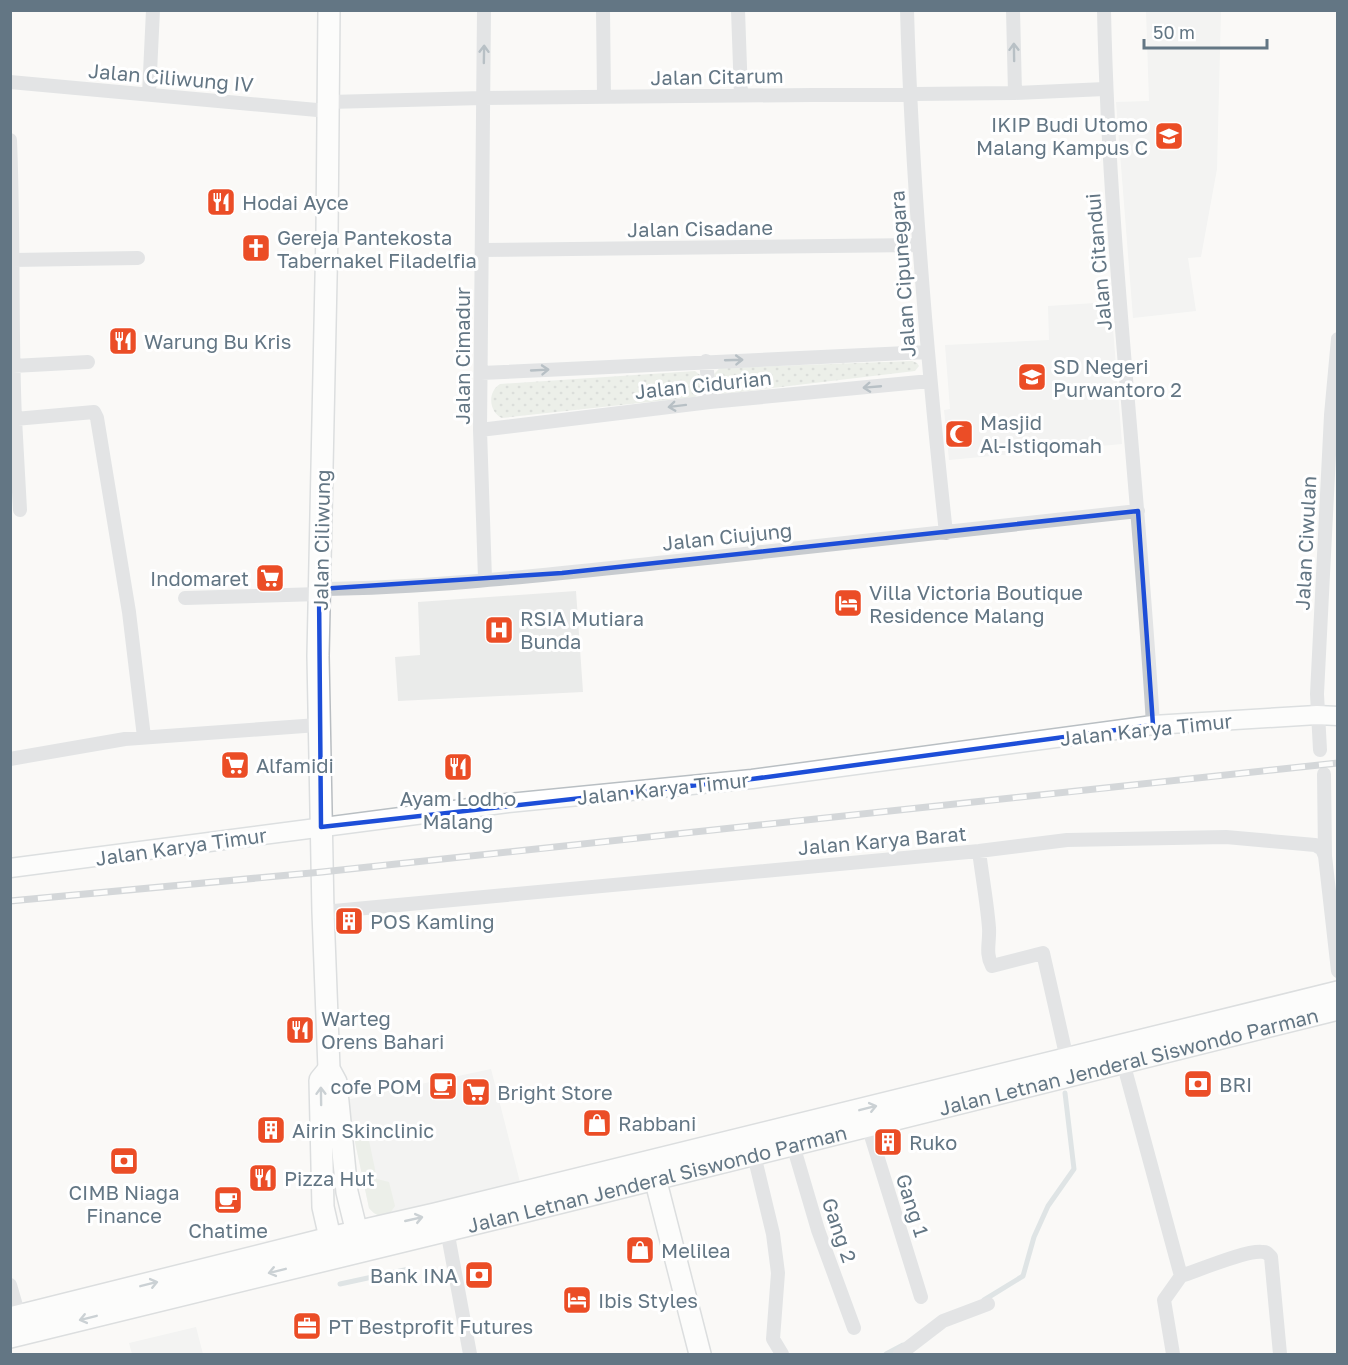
<svg xmlns="http://www.w3.org/2000/svg" width="1348" height="1365" viewBox="0 0 1348 1365" font-family="'Golos Text',sans-serif">
<style>
.built{fill:#eaebea}
.park{fill:url(#park-dots)}
.garden{fill:#dbe2d8}
.lines{fill:none;stroke-linecap:round;stroke-linejoin:round}
.stream{stroke:#bfcbcf;stroke-width:5}
.secondary-casing{stroke:#b9bfc3;stroke-width:21}
.primary-casing{stroke:#b8bdc1;stroke-width:24}
.street{stroke:#c7cbcf;stroke-width:14}
.secondary{stroke:#fff;stroke-width:18}
.primary{stroke:#fff;stroke-width:21}
.rail-casing{stroke:#a7aeb4;stroke-width:7}
.rail{stroke:#fff;stroke-width:4.5;stroke-dasharray:14;stroke-linecap:butt}
.oneway{stroke:#687a88}
.oneway2{stroke:#929fa9}
.marked{fill:none;stroke:#1d4ed8;stroke-width:4.5;stroke-linejoin:round}
.labels{text-anchor:middle;dominant-baseline:central;stroke-width:6;stroke-linejoin:round;paint-order:stroke}
.street-label{font-size:20px;fill:#637684;stroke:#fff}
.poi-label{font-size:20px;fill:#637684;stroke:#fff;text-anchor:start}
</style>
<defs>
<pattern id="park-dots" width="8" height="8" patternUnits="userSpaceOnUse" patternTransform="scale(1.5)"><rect width="8" height="8" fill="#dbe2d8"/><path d="M2 2h.1M6 6h.1" fill="none" stroke="#b5bcb5" stroke-width="1.8" stroke-linecap="round"/></pattern>
</defs>
<rect width="100%" height="100%" fill="#faf9f7"/>
<path class="built" d="M1146 11H1221L1217 169 1201 257 1188 258 1196 311 1133 318 1116 102 1149 101Z
M1111 302 1122 444 949 460 944 410 950 409 945 345 1049 340 1048 306Z
M576 591 583 692 398 701 395 657 420 655 418 602Z
M491 1069 520 1182 388 1216 374 1213 369 1208 346 1100Z
M196 1327 203 1354H132L129 1343Z"/>
<path class="park" d="M912 361 917 363 919 366 915 371 723 394 717 391 714 374 720 368Z
M695 371 700 375 701 392 695 397 502 418C489 412 487 392 500 384Z"/>
<path class="garden" d="M351 1123 366 1126 377 1179 389 1182 395 1206 388 1216C379 1217 375 1215 369 1208Z"/>
<g class="lines">
<path class="stream" d="M340 1284 409 1269
M984 1300 1023 1276 1034 1237 1048 1206 1074 1169 1065 1093
M886 1354 903 1345"/>
<g class="secondary-casing">
<path id="secondary" d="M10 868 508 803 752 779 1153 725 1317 715 1338 716"/>
</g>
<g class="primary-casing">
<g id="primary">
<path d="M329 10 327 232 318 656 323 912 329 1069 336 1082 347 1192 360 1245"/>
<path d="M329 1069 320 1080 323 1207 333 1251"/>
<path d="M655 1178 700 1354"/>
<path d="M10 1318 330 1238 435 1214 1338 992"/>
<path id="s1" d="M10 1337 506 1216 1338 1009"/>
</g>
</g>
<path class="street" d="M484 10 480 430 485 579
M603 10 604 97
M738 10 741 95
M907 10C912 185 927 359 946 533
M1013 10 1015 93
M1104 10C1109 249 1139 487 1153 725
M10 82 328 111
M149 94 153 10
M329 102 483 98 1015 93 1105 89
M10 140C14 233 11 326 15 419L94 412 97 418 129 612 144 737
M482 250 919 245
M13 260 138 258
M706 361 710 402
M13 366 88 362
M481 373 928 352
M15 419 20 510
M480 430 710 402 930 381
M319 589C435 588 552 574 668 562 825 546 982 529 1138 511
M185 598 319 594
M1320 750 1317 694 1331 415 1338 339
M10 759 125 739 318 725
M1324 774 1325 856
M979 851C982 876 987 902 989 928 990 942 985 953 992 966L1043 953 1067 1059
M323 912 979 851 1067 840 1226 837 1315 845 1322 849 1325 856 1338 971
M1123 1062 1181 1276 1164 1300 1173 1354
M868 1126 921 1297
M793 1145 818 1230 854 1328
M754 1155 773 1234 778 1273 773 1339 782 1354
M447 1230 470 1354
M1181 1276C1197 1271 1248 1249 1263 1252 1267 1252 1267 1253 1271 1257L1280 1354
M10 1285 19 1316
M900 1354 943 1321 988 1304"/>
<use href="#secondary" class="secondary"/>
<use href="#primary" class="primary"/>
<g class="rail-casing">
<path id="rail" d="M10 901 322 872 1338 763"/>
</g>
<use href="#rail" class="rail"/>
</g>
<defs><path id="oneway-shaft" d="M-6 0H5M1.5-3L5.5 0L1.5 3" fill="none" stroke-width="1.6" stroke-linecap="round" stroke-linejoin="round" transform="scale(1.5)"/></defs>
<g class="oneway">
<use href="#oneway-shaft" transform="translate(1014 52) rotate(-91)"/>
<use href="#oneway-shaft" transform="translate(484 54) rotate(-89)"/>
<use href="#oneway-shaft" transform="translate(734 360) rotate(-2)"/>
<use href="#oneway-shaft" transform="translate(540 370) rotate(-3)"/>
<use href="#oneway-shaft" transform="translate(872 387) rotate(175)"/>
<use href="#oneway-shaft" transform="translate(677 406) rotate(173)"/>
</g>
<g class="oneway2">
<use href="#oneway-shaft" transform="translate(321 1096) rotate(-91)"/>
<use href="#oneway-shaft" transform="translate(868 1108) rotate(-14)"/>
<use href="#oneway-shaft" transform="translate(414 1219) rotate(-13)"/>
<use href="#oneway-shaft" transform="translate(277 1271) rotate(166)"/>
<use href="#oneway-shaft" transform="translate(149 1284) rotate(-14)"/>
<use href="#oneway-shaft" transform="translate(88 1318) rotate(166)"/>
</g>
<path d="M0 0H1348V1365H0ZM1138 511 1153 725 752 779 321 827 319 589 562 573Z" fill="#faf9f7" fill-opacity=".55" fill-rule="evenodd"/>
<path class="marked" d="M1138 511 1153 725 752 779 321 827 319 589 562 573Z"/>
<defs>
<g id="university-square" transform="scale(1.5)"><rect x="-9" y="-9" width="18" height="18" rx="4" fill="#eb4d26" stroke="#fff"/><path d="M0-5L7-2L0 1L-7-2ZM-4 1L0 2.5L4 1V4Q0 6-4 4Z" fill="#fff"/></g>
<g id="restaurant-square" transform="scale(1.5)"><rect x="-9" y="-9" width="18" height="18" rx="4" fill="#eb4d26" stroke="#fff"/><path d="M-5-6h1v4h1v-4h1v4h1v-4h1v5L-1.5 .5V6h-2V.5L-5-1ZM5-6V6H3V1.5H1.5Q1.5-4 5-6Z" fill="#fff"/></g>
<g id="church-square" transform="scale(1.5)"><rect x="-9" y="-9" width="18" height="18" rx="4" fill="#eb4d26" stroke="#fff"/><path d="M-1.2-6h2.4v3.5h3.3v2.4h-3.3V6h-2.4V-.1h-3.3v-2.4h3.3Z" fill="#fff"/></g>
<g id="school-square" transform="scale(1.5)"><rect x="-9" y="-9" width="18" height="18" rx="4" fill="#eb4d26" stroke="#fff"/><path d="M0-5L7-2L0 1L-7-2ZM-4 1L0 2.5L4 1V4Q0 6-4 4Z" fill="#fff"/></g>
<g id="mosque-square" transform="scale(1.5)"><rect x="-9" y="-9" width="18" height="18" rx="4" fill="#eb4d26" stroke="#fff"/><path d="M3.5-4.9A6 6 0 1 0 3.5 4.9A5 5 0 1 1 3.5-4.9Z" fill="#fff"/></g>
<g id="supermarket-square" transform="scale(1.5)"><rect x="-9" y="-9" width="18" height="18" rx="4" fill="#eb4d26" stroke="#fff"/><path d="M-6-5.5h2.5l.6 2H6L4.5 2H-2.5L-4.4-4H-6ZM-1.5 3.2a1.3 1.3 0 1 0 .1 0ZM3 3.2a1.3 1.3 0 1 0 .1 0Z" fill="#fff"/></g>
<g id="hotel-square" transform="scale(1.5)"><rect x="-9" y="-9" width="18" height="18" rx="4" fill="#eb4d26" stroke="#fff"/><path d="M-6-4.5h1.5V1H6V5H4.5V3h-9V5H-6ZM-4 0a1.8 1.8 0 1 1 3.6 0ZM.5 0V-2.5h3Q6-2.5 6 0Z" fill="#fff"/></g>
<g id="hospital-square" transform="scale(1.5)"><rect x="-9" y="-9" width="18" height="18" rx="4" fill="#eb4d26" stroke="#fff"/><path d="M-5-5h3v3.5h4V-5h3V5h-3V1.5h-4V5h-3Z" fill="#fff"/></g>
<g id="building-square" transform="scale(1.5)"><rect x="-9" y="-9" width="18" height="18" rx="4" fill="#eb4d26" stroke="#fff"/><path d="M-4-6H4V6H1V3H-1V6H-4ZM-2.5-4.3h1.7v1.8h-1.7ZM.8-4.3h1.7v1.8H.8ZM-2.5-1h1.7V.8h-1.7ZM.8-1h1.7V.8H.8Z" fill="#fff"/></g>
<g id="bank-square" transform="scale(1.5)"><rect x="-9" y="-9" width="18" height="18" rx="4" fill="#eb4d26" stroke="#fff"/><path d="M-6-4H6V4H-6ZM0-2.3a2.3 2.3 0 1 0 0 4.6a2.3 2.3 0 1 0 0-4.6Z" fill="#fff"/></g>
<g id="cafe-square" transform="scale(1.5)"><rect x="-9" y="-9" width="18" height="18" rx="4" fill="#eb4d26" stroke="#fff"/><path d="M-5.5-4.5H6V0H3Q3 3.5 0 3.5H-2.5Q-5.5 3.5-5.5 0ZM3-3.2v2h1.7v-2ZM-6 4.5H4V6H-6Z" fill="#fff"/></g>
<g id="shop-square" transform="scale(1.5)"><rect x="-9" y="-9" width="18" height="18" rx="4" fill="#eb4d26" stroke="#fff"/><path d="M-5-2.5h2.3a2.7 3.5 0 0 1 5.4 0H5L5.5 6h-11ZM-1.5-2.5h3a1.5 2.3 0 0 0-3 0Z" fill="#fff"/></g>
<g id="office-square" transform="scale(1.5)"><rect x="-9" y="-9" width="18" height="18" rx="4" fill="#eb4d26" stroke="#fff"/><path d="M-6-3h4V-5.5h4V-3h4V5H-6ZM-1-4.5V-3h2v-1.5ZM-6 0V1H6V0Z" fill="#fff"/></g>
</defs>
<g fill-rule="evenodd">
<use href="#university-square" x="1169" y="136"/>
<use href="#restaurant-square" x="221" y="202"/>
<use href="#church-square" x="256" y="248"/>
<use href="#restaurant-square" x="123" y="341"/>
<use href="#school-square" x="1032" y="377"/>
<use href="#mosque-square" x="959" y="434"/>
<use href="#supermarket-square" x="270" y="578"/>
<use href="#hotel-square" x="848" y="603"/>
<use href="#hospital-square" x="499" y="630"/>
<use href="#supermarket-square" x="235" y="765"/>
<use href="#restaurant-square" x="458" y="767"/>
<use href="#building-square" x="349" y="921"/>
<use href="#restaurant-square" x="300" y="1030"/>
<use href="#bank-square" x="1198" y="1084"/>
<use href="#cafe-square" x="443" y="1086"/>
<use href="#supermarket-square" x="476" y="1092"/>
<use href="#shop-square" x="597" y="1123"/>
<use href="#building-square" x="271" y="1130"/>
<use href="#building-square" x="888" y="1142"/>
<use href="#bank-square" x="124" y="1161"/>
<use href="#restaurant-square" x="263" y="1178"/>
<use href="#cafe-square" x="228" y="1200"/>
<use href="#shop-square" x="640" y="1250"/>
<use href="#bank-square" x="479" y="1275"/>
<use href="#hotel-square" x="577" y="1300"/>
<use href="#office-square" x="307" y="1326"/>
</g>
<g class="labels">
<g class="street-label">
<text transform="translate(717 76) rotate(-1)">Jalan Citarum</text>
<text transform="translate(171 77) rotate(5)">Jalan Ciliwung IV</text>
<text transform="translate(700 228) rotate(-1)">Jalan Cisadane</text>
<text transform="translate(1098 262) rotate(-95)">Jalan Citandui</text>
<text transform="translate(902 274) rotate(-94)">Jalan Cipunegara</text>
<text transform="translate(462 356) rotate(-90)">Jalan Cimadur</text>
<text transform="translate(703 384) rotate(-6)">Jalan Cidurian</text>
<text transform="translate(727 536) rotate(-6)">Jalan Ciujung</text>
<text transform="translate(321 540) rotate(-89)">Jalan Ciliwung</text>
<text transform="translate(1305 543) rotate(-87)">Jalan Ciwulan</text>
<text transform="translate(1146 729) rotate(-6)">Jalan Karya Timur</text>
<text transform="translate(663 788) rotate(-6)">Jalan Karya Timur</text>
<text transform="translate(882 840) rotate(-5)">Jalan Karya Barat</text>
<text transform="translate(181 846) rotate(-8)">Jalan Karya Timur</text>
<text stroke="none"><textPath href="#s1" startOffset="1152">Jalan Letnan Jenderal Siswondo Parman</textPath></text>
<text stroke="none"><textPath href="#s1" startOffset="666">Jalan Letnan Jenderal Siswondo Parman</textPath></text>
<text transform="translate(913 1205) rotate(72)">Gang 1</text>
<text transform="translate(840 1230) rotate(71)">Gang 2</text>
</g>
<g class="poi-label">
<text x="1148" y="124" text-anchor="end">IKIP Budi Utomo<tspan x="1148" dy="23">Malang Kampus C</tspan></text>
<text x="242" y="202">Hodai Ayce</text>
<text x="277" y="237">Gereja Pantekosta<tspan x="277" dy="23">Tabernakel Filadelfia</tspan></text>
<text x="144" y="341">Warung Bu Kris</text>
<text x="1053" y="366">SD Negeri<tspan x="1053" dy="23">Purwantoro 2</tspan></text>
<text x="980" y="422">Masjid<tspan x="980" dy="23">Al-Istiqomah</tspan></text>
<text x="249" y="578" text-anchor="end">Indomaret</text>
<text x="869" y="592">Villa Victoria Boutique<tspan x="869" dy="23">Residence Malang</tspan></text>
<text x="520" y="618">RSIA Mutiara<tspan x="520" dy="23">Bunda</tspan></text>
<text x="256" y="765">Alfamidi</text>
<text x="458" y="798" text-anchor="middle">Ayam Lodho<tspan x="458" dy="23">Malang</tspan></text>
<text x="370" y="921">POS Kamling</text>
<text x="321" y="1018">Warteg<tspan x="321" dy="23">Orens Bahari</tspan></text>
<text x="1219" y="1084">BRI</text>
<text x="422" y="1086" text-anchor="end">cofe POM</text>
<text x="497" y="1092">Bright Store</text>
<text x="618" y="1123">Rabbani</text>
<text x="292" y="1130">Airin Skinclinic</text>
<text x="909" y="1142">Ruko</text>
<text x="284" y="1178">Pizza Hut</text>
<text x="124" y="1192" text-anchor="middle">CIMB Niaga<tspan x="124" dy="23">Finance</tspan></text>
<text x="228" y="1230" text-anchor="middle">Chatime</text>
<text x="661" y="1250">Melilea</text>
<text x="458" y="1275" text-anchor="end">Bank INA</text>
<text x="598" y="1300">Ibis Styles</text>
<text x="328" y="1326">PT Bestprofit Futures</text>
</g>
</g>
<rect width="1348" height="1365" fill="none" stroke="#637684" stroke-width="24"/>
<path d="M1144 39v9h123v-9" fill="none" stroke="#637684" stroke-width="3"/>
<text x="1153" y="39" font-size="18" fill="#637684" stroke="#ffffff" stroke-width="4.5" paint-order="stroke">50 m</text>
</svg>
